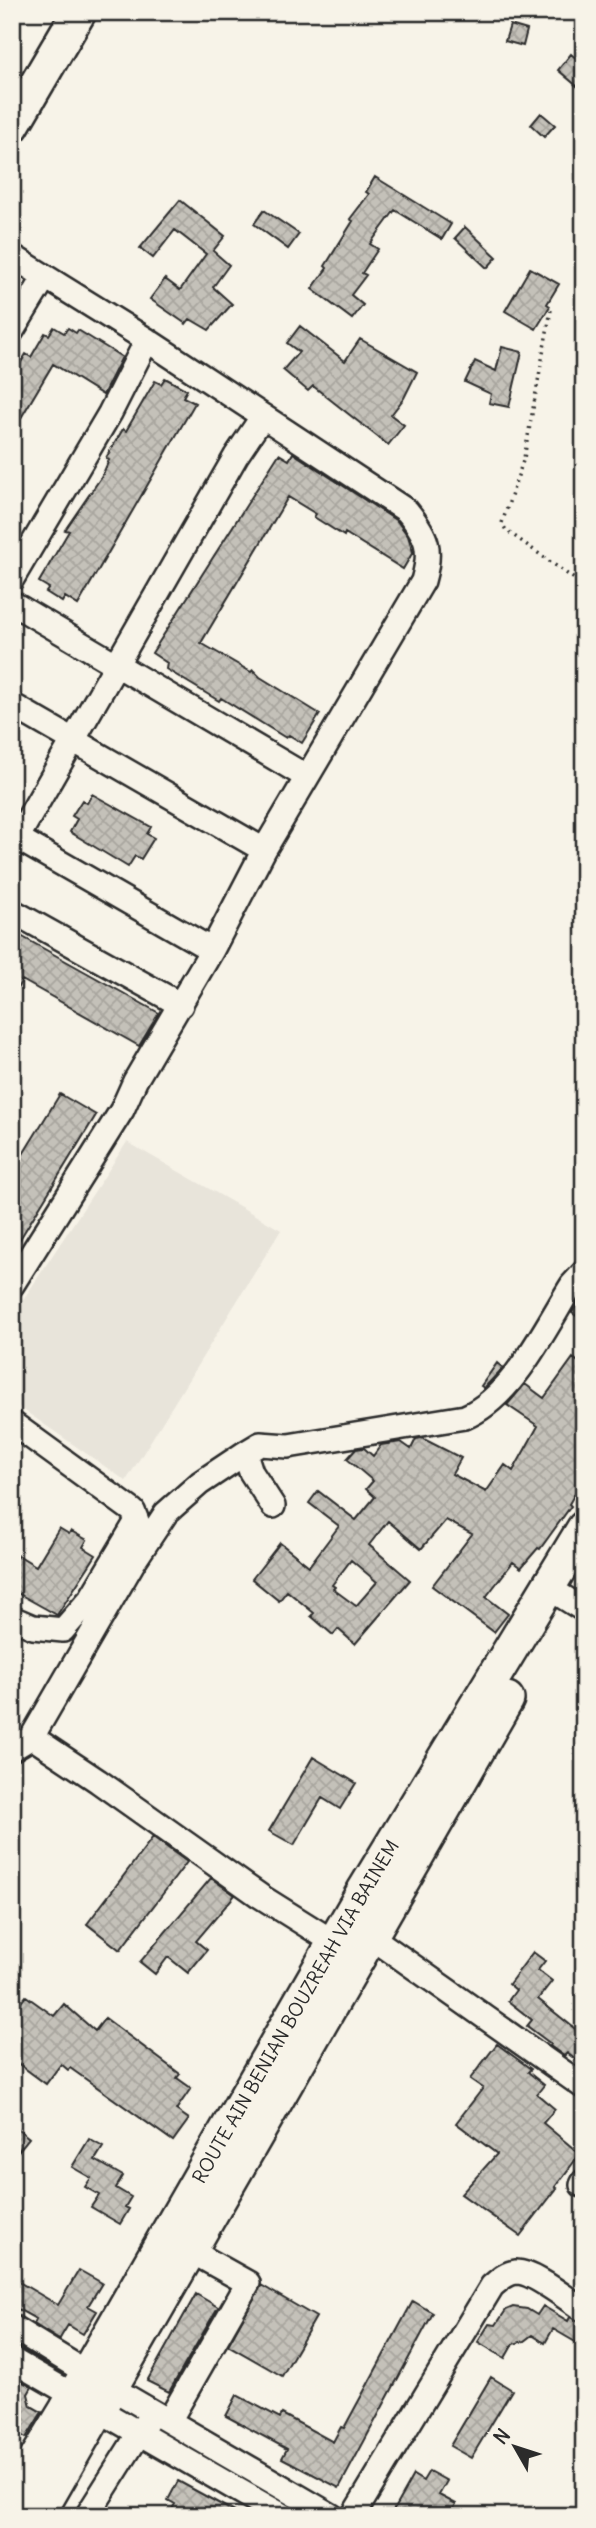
<svg xmlns="http://www.w3.org/2000/svg" width="596" height="2528" viewBox="0 0 596 2528" font-family="Delius,sans-serif">
<style>
.built{fill:#e8e4da}
.building{fill:url(#building-cross-hatch);stroke:#2b2b2b;stroke-width:2;fill-rule:evenodd}
.lines{fill:none;stroke-linecap:round;stroke-linejoin:round}
.street-casing{stroke:#2b2b2b;stroke-width:28}
.secondary-casing{stroke:#2b2b2b;stroke-width:38}
.path{stroke:#2b2b2b;stroke-width:3.5;stroke-dasharray:2 5;stroke-linecap:butt}
.street{stroke:#f7f3e8;stroke-width:23}
.secondary{stroke:#f7f3e8;stroke-width:33}
.labels{text-anchor:middle;dominant-baseline:central;stroke-width:5;stroke-linejoin:round;paint-order:stroke}
.street-label{font-size:19px;fill:#2b2b2b;stroke:#f7f3e8}
</style>
<defs>
<pattern id="building-cross-hatch" width="8" height="8" patternUnits="userSpaceOnUse" patternTransform="scale(1.75)"><rect width="8" height="8" fill="#c4c1b9"/><path d="M0 0l8 8M0 8l8-8" fill="none" stroke="#a9a69f"/></pattern>
</defs>
<rect width="100%" height="100%" fill="#f7f3e8"/>
<filter id="ink" filterUnits="userSpaceOnUse"><feTurbulence type="fractalNoise" baseFrequency=".0143" numOctaves="2"/><feDisplacementMap in="SourceGraphic" scale="14" xChannelSelector="R" yChannelSelector="G"/><feConvolveMatrix kernelMatrix="1 2 1 2 8 2 1 2 1" color-interpolation-filters="sRGB"/></filter>
<g filter="url(#ink)">
<path class="built" d="M127 1142 281 1230 126 1481 12 1402V1317Z"/>
<path class="building" d="M510 25 527 30 523 46 505 41Z
M571 54 584 65V92L558 70Z
M541 113 555 125 544 137 531 125Z
M375 177 451 224 442 239 395 210 370 244 378 249 362 273 366 275 351 295 363 305 352 319 312 289 327 268 325 266 353 221 350 219 369 194 366 192Z
M180 200 225 236 213 251 229 265 213 287 232 304 209 330 190 319 186 324 150 299 165 279 180 290 206 254 175 230 153 258 140 248Z
M264 210 299 234 288 249 254 224Z
M465 227 497 257 487 268 455 238Z
M530 268 559 284 547 304 550 306 536 329 505 311Z
M300 326 345 361 360 339 417 372 404 398 391 415 404 425 388 445 313 386 308 391 283 370 299 352 287 343Z
M54 327 64 333 68 328 76 333 78 330 122 357 103 395 53 364 12 433V377L26 354 31 357 45 333 49 335Z
M502 347 522 352 509 407 489 403 491 394 465 382 475 361 496 371Z
M165 378 187 390 183 397 195 403 78 605 65 597 62 602 46 592 49 588 39 582 69 531 65 530 102 476 109 460 106 458 123 429 126 431 155 381 161 384Z
M293 453 397 521 408 536 413 552 403 569 345 533 344 536 314 517 316 514 288 497 201 643 251 672 253 670 260 677 320 714 302 743 289 735 286 738 221 698 219 701 166 669 167 663 152 653 279 454 289 460Z
M92 794 151 827 147 834 154 838 141 859 135 856 128 867 70 832 77 819 72 816 82 800 87 803Z
M12 931 159 1013 139 1046 22 980 12 998Z
M60 1094 96 1115 12 1252V1172Z
M584 1293V1321L572 1313Z
M573 1358 584 1366V1477L569 1504 571 1506 540 1549 538 1548 521 1568 513 1562 486 1597 508 1614 494 1632 432 1586 472 1534 446 1520 421 1549 388 1521 369 1545 410 1580 355 1644 338 1629 333 1635 311 1616 314 1613 287 1591 279 1601 252 1579 280 1543 309 1566 339 1526 309 1503 318 1491 356 1520 375 1497 366 1489 373 1481 347 1459 356 1449 364 1448 373 1456 381 1445 401 1442 411 1449 416 1439 422 1438 461 1458 452 1474 486 1492 505 1465 513 1471 538 1426 507 1405 525 1384 544 1398ZM351 1560 377 1582 356 1606 333 1589 335 1587 332 1585Z
M497 1363 503 1368 484 1388 481 1386Z
M59 1528 69 1534 71 1531 87 1540 83 1547 96 1555 57 1615 12 1590V1564L18 1555 36 1566Z
M313 1757 356 1783 340 1809 322 1798 294 1845 269 1831Z
M153 1837 187 1862 120 1950 87 1924Z
M211 1878 235 1895 196 1941 207 1950 188 1973 168 1957 155 1974 140 1962Z
M533 1952 545 1961 538 1970 552 1981 538 1999 584 2036V2066L567 2053 564 2056 550 2046 551 2044 527 2026 532 2020 508 2001 516 1990 509 1984Z
M26 1996 54 2016 64 2004 95 2031 105 2018 180 2074 177 2078 191 2088 176 2110 189 2119 173 2141 70 2068 68 2070 61 2064 46 2084 12 2059V2014Z
M497 2044 531 2069 528 2072 544 2085 537 2094 555 2109 543 2123 580 2154 555 2187 557 2188 520 2236 461 2194 497 2154 456 2123 483 2088 470 2079Z
M12 2124 29 2138 12 2159Z
M89 2139 103 2147 95 2160 123 2176 116 2188 131 2197 125 2207 129 2209 120 2224 91 2207 99 2195 85 2187 91 2178 72 2167Z
M79 2270 102 2283 88 2306 97 2311 83 2334 68 2325 59 2340 34 2324 36 2319 12 2306V2278L58 2305Z
M261 2285 316 2317 282 2376 228 2345Z
M196 2294 218 2307 169 2392 147 2381Z
M413 2301 433 2313 339 2488 282 2458 287 2449 226 2416 237 2395 280 2418 282 2414 333 2442 341 2427 344 2428Z
M543 2306 568 2321 570 2317 584 2324V2347L553 2329 545 2343 532 2335 524 2341 513 2344 505 2358 478 2342 489 2324 496 2325 506 2310 513 2307 527 2309 537 2315Z
M12 2376 32 2387 28 2394 31 2406 42 2412 26 2438 12 2430Z
M491 2377 512 2390 471 2458 450 2446Z
M429 2471 447 2481 439 2495 456 2504 450 2516H390L413 2475 423 2481Z
M178 2481 242 2516H184L172 2509 175 2504 168 2500Z"/>
<g class="lines">
<g class="street-casing">
<path id="street" d="M12 256 147 340 407 511C428 537 432 549 423 581L264 850 212 950
M12 331 45 277
M12 579 110 413 147 340
M12 603 307 777
M12 705 264 850
M12 835 212 950 135 1081 122 1110 12 1285
M12 847 236 456 263 416
M12 911 181 1005
M12 1423 133 1511 137 1521 91 1598 63 1630 33 1627 12 1618
M273 1506 251 1472 245 1453 260 1444 288 1446 465 1417C513 1397 545 1328 572 1285L584 1272
M549 1588 584 1610
M32 1737 134 1561 166 1513 200 1483 245 1453
M12 1749 32 1737 98 1781 260 1896 335 1943
M370 1936 584 2087
M582 2185 584 2181
M12 2327 110 2387 332 2516
M12 2360 283 2516
M169 2421 248 2283 189 2250
M87 2516 147 2421
M353 2516 492 2286C499 2280 506 2273 516 2272 533 2271 568 2300 584 2310"/>
</g>
<g class="secondary-casing">
<g id="secondary">
<path d="M12 126 79 12"/>
<path id="s1" d="M12 2499 66 2410 365 1889 584 1528"/>
<path d="M37 2516 507 1699"/>
</g>
</g>
<path class="path" d="M551 310 524 458 502 523 506 530 584 586"/>
<use href="#street" class="street"/>
<use href="#secondary" class="secondary"/>
</g>
</g>
<g class="labels">
<g class="street-label">
<text stroke="none"><textPath href="#s1" startOffset="564">ROUTE AIN BENIAN BOUZREAH VIA BAINEM</textPath></text>
</g>
</g>
<rect width="596" height="2528" fill="none" stroke="#f7f3e8" stroke-width="42"/>
<rect x="21" y="21" width="554" height="2486" fill="none" stroke="#2b2b2b" stroke-width="2.5" filter="url(#ink)"/>
<g transform="translate(515 2447) rotate(309)" stroke="#f7f3e8" stroke-width="5" paint-order="stroke">
<path d="M0-5L12 26L0 18L-12 26Z" fill="#2b2b2b"/>
<text y="-10" font-size="19" font-weight="bold" text-anchor="middle" fill="#2b2b2b">N</text>
</g>
</svg>
